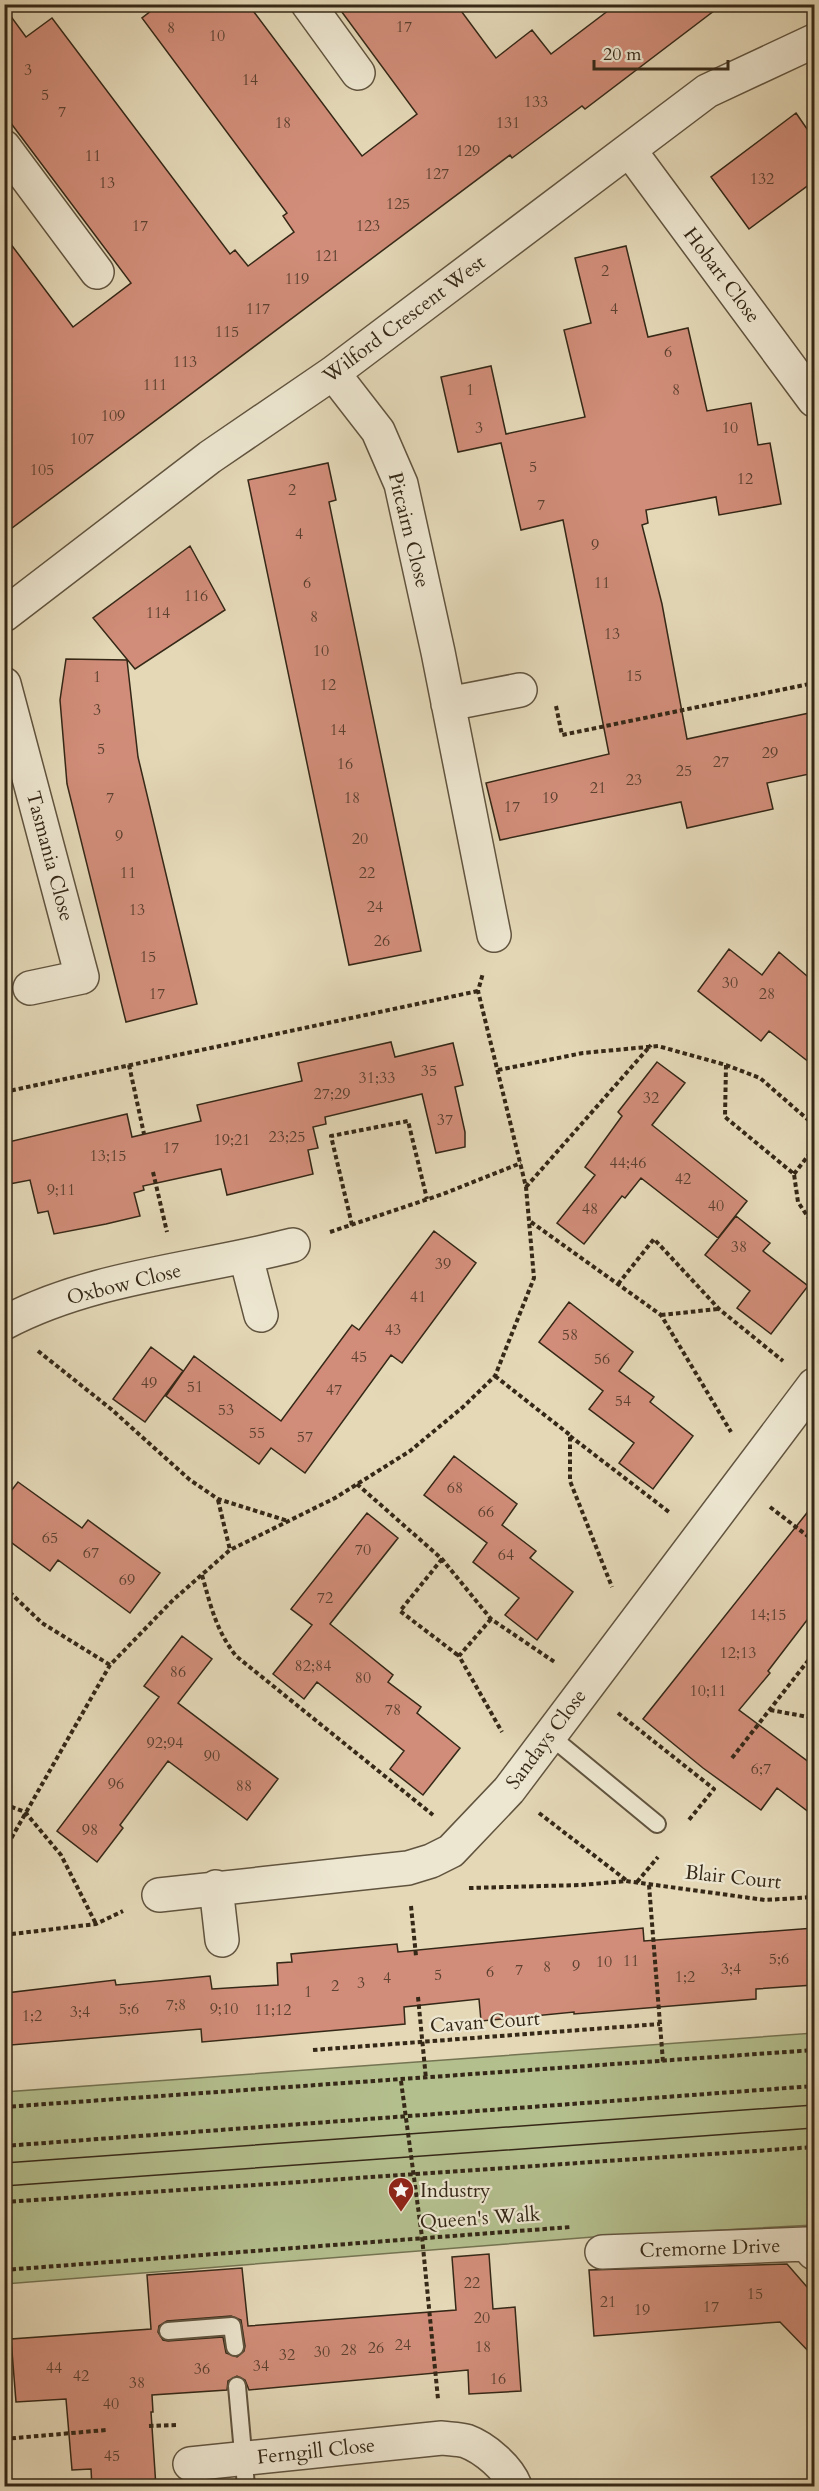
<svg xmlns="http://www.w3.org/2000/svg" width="819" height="2491" viewBox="0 0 819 2491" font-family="Cardo,serif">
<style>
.green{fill:#b4bf8e;stroke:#747452;stroke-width:1.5}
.building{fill:#d18d79;stroke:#352817;stroke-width:1.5;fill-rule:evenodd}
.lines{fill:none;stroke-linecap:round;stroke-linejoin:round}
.service-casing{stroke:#61543f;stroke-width:20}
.minor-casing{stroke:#61543f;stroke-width:36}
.path{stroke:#352817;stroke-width:4;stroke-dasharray:4.5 3;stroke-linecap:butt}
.service{stroke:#ede6d0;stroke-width:16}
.minor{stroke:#ede6d0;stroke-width:33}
.tram{stroke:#352817;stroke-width:1.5}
.labels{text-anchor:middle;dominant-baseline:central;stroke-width:4.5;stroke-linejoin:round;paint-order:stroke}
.number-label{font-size:16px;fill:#5c4130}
.street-label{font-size:20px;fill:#352817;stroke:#ede6d0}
.poi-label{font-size:20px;fill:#352817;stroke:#ede6d0;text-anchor:start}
</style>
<rect width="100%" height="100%" fill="#e4d8b7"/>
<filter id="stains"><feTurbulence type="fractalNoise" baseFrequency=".00333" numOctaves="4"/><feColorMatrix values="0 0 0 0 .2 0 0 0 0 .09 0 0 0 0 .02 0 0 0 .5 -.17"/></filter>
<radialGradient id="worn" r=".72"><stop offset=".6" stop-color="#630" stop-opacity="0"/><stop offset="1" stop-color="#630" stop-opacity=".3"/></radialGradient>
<path class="green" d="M814 2033V2225L593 2237 5 2284 4 2092Z"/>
<path class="building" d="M160 4H248L362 156 417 114 336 4H456L496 58 532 30 551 54 617 4H723L585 109 582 106 512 158 510 155 4 534V235L73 327 131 283 4 114V7L26 37 52 18 230 254 235 250 248 266 294 232 283 216 287 213 142 18Z
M796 113 814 139V181L749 229 711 177Z
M626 246 648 337 688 328 707 411 751 403 758 445 770 443 781 504 719 515 716 497 646 510 648 523 642 525 662 604 687 739 814 712V773L767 783 773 809 687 828 681 802 500 840 486 783 609 754 563 520 521 530 501 443 458 452 441 377 491 366 506 434 585 417 564 330 591 323 575 258Z
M328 463 336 500 329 502 421 951 349 965 248 480Z
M190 546 225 610 135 669 93 618Z
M66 659 127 660 138 757 197 1004 126 1022 67 784 60 700Z
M729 949 762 975 779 952 814 982V1066L769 1031 761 1041 698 991Z
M391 1042 395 1057 453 1043 463 1085 455 1087 465 1132V1147L436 1153 422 1094 325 1117 326 1124 313 1127 318 1148 308 1150 313 1174 227 1195 221 1169 143 1186 144 1190 134 1193 140 1216 106 1224 54 1234 48 1211 38 1213 30 1180 4 1185V1143L127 1114 132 1137 201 1121 197 1105 302 1081 298 1063Z
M657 1062 685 1083 652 1125 747 1201 718 1238 641 1178 625 1198 622 1196 584 1244 557 1223 595 1175 585 1167 622 1116 618 1112Z
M736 1216 770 1243 763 1251 808 1286 771 1334 737 1308 750 1291 705 1255Z
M434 1231 476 1263 402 1363 391 1355 305 1473 271 1448 259 1464 166 1396 194 1356 281 1421 352 1325 359 1330Z
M569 1302 633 1352 619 1371 654 1397 650 1402 693 1436 653 1489 619 1463 634 1443 589 1409 603 1391 539 1342Z
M151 1347 183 1371 145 1422 113 1399Z
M454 1456 517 1504 502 1525 536 1551 530 1558 573 1592 537 1640 505 1615 519 1598 473 1562 487 1543 424 1495Z
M18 1482 82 1528 88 1520 160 1573 130 1613 58 1560 50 1571 4 1537V1500Z
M814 1504V1611L768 1671 770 1673 739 1710 814 1766V1816L777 1788 761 1810 703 1768 643 1719Z
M367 1513 398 1538 330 1624 393 1675 388 1682 421 1707 417 1713 460 1748 423 1795 390 1769 404 1751 317 1682 304 1699 273 1674 312 1625 291 1609Z
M182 1636 212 1659 178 1703 278 1779 247 1820 168 1761 120 1825 123 1828 97 1862 57 1831 159 1697 144 1686Z
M643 1928 644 1941 814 1928V1985L756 1989V1999L574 2014V2012L481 2021 479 1999 404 2007 405 2024 384 2026 202 2042 201 2029 11 2045 6 1993 115 1980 116 1985 210 1976 212 1989 278 1985 277 1963 292 1962 291 1954 397 1944 398 1952Z
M489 2254 493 2309 515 2307 521 2391 469 2394 468 2370 249 2390 245 2380 237 2376 228 2381 227 2390 152 2395 153 2412H151L156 2487H92L91 2469 72 2470 66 2399 16 2402 11 2339 151 2329 147 2275 242 2268 248 2326 456 2310 452 2257ZM231 2316 241 2320 245 2346 244 2351 237 2357 226 2353 223 2337 168 2341 163 2340 158 2332 159 2326 167 2321Z
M787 2264 814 2295V2357L780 2322 594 2336 589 2270Z"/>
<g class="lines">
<g class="service-casing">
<path id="service" d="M549 1735 657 1824
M168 2331 232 2326 235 2347
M237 2386 246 2486"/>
</g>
<g class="minor-casing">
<path id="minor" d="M308 4 358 73
M4 147 97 272
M630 151 814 400
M333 373 378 431 401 484 438 652 494 935
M4 615 210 457 333 373 707 91 814 41
M4 684 82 977 30 988
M448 704 520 690
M246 1257 261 1315
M4 1323C93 1276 197 1270 293 1245
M216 1887 222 1940
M159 1895 408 1868 431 1861 451 1851 509 1790 814 1385
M602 2252 806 2244 814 2253
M190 2464 442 2438C449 2439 459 2439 466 2441 485 2448 508 2468 515 2486"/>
</g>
<path class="path" d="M556 706 562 735 814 683
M129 1065 144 1134
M726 1065 725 1117 794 1174 798 1202 814 1226
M498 1070 583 1053 658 1046 726 1065 760 1078 814 1125
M4 1092 478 991
M153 1172 167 1232
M794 1174 814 1148
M526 1187 651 1045
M531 1222 661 1315 731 1432
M352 1225 331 1136 408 1121 427 1199
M330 1232 443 1194 521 1163
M618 1284 654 1239 719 1309 783 1361
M661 1315 718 1309
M38 1351 111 1409 190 1480 218 1499 288 1521
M495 1376 570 1435V1481L612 1587
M570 1436 669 1512
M357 1484 442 1559 491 1619 556 1663
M218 1500 230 1550
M770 1507 814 1541
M442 1559 400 1611 459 1656
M202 1575C211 1607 216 1630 236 1656L433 1815
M4 1587 42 1623 110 1665
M491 1619 459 1656 502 1732
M770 1710 814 1718
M618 1713 714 1789 688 1821
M732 1758 814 1653
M4 1804 25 1812 61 1855 96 1924
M539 1813 626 1880
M4 1851 110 1665 173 1600 230 1550 335 1498 410 1451 463 1407 495 1376 534 1278 526 1187 478 991 483 973
M637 1882 658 1857
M649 1885 663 2062
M469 1888 581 1885 626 1881 765 1900 814 1897
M411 1906 416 1956
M4 1935 96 1924 123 1911
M418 1997 426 2079
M313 2050 660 2024
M401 2081 422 2237 438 2399
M4 2107 814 2050
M4 2146 814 2086
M4 2202 814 2147
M4 2270 571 2227
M149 2426 176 2425
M4 2439 106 2430"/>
<use href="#service" class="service"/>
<use href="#minor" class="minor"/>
<path class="tram" d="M4 2163 814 2105
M4 2186 814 2128"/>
</g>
<defs>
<g id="sight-pin" transform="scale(1.35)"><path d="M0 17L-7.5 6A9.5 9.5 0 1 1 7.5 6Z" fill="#8f2418" stroke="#ede6d0"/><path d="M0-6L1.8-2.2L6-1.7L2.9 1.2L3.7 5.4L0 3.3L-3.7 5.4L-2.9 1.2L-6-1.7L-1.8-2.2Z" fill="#fff"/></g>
</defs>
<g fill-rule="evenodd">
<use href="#sight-pin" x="401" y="2190"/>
</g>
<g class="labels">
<g class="number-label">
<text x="404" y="27">17</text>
<text x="171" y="28">8</text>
<text x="217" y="36">10</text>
<text x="28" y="70">3</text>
<text x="250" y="80">14</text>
<text x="45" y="95">5</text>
<text x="536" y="102">133</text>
<text x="62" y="112">7</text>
<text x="283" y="123">18</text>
<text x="508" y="123">131</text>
<text x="468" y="151">129</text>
<text x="93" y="156">11</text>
<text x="437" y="174">127</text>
<text x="762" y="179">132</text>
<text x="107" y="183">13</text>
<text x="398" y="204">125</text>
<text x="140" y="226">17</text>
<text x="368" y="226">123</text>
<text x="327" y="256">121</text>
<text x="605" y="271">2</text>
<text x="297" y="279">119</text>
<text x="258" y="309">117</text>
<text x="614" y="309">4</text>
<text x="227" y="332">115</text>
<text x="668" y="352">6</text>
<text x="185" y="362">113</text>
<text x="155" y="385">111</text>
<text x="470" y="390">1</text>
<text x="676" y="390">8</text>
<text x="113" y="416">109</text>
<text x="479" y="428">3</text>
<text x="730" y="428">10</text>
<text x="82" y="439">107</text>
<text x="533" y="467">5</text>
<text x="42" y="470">105</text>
<text x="745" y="479">12</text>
<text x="292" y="490">2</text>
<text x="541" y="505">7</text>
<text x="299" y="534">4</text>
<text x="595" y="545">9</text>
<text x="307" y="583">6</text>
<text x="602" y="583">11</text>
<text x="196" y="596">116</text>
<text x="158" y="613">114</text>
<text x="314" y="617">8</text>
<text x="612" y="634">13</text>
<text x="321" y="651">10</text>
<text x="634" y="676">15</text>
<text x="97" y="677">1</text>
<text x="328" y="685">12</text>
<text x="97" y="710">3</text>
<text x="338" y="730">14</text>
<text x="101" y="749">5</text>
<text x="770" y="753">29</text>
<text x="721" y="762">27</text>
<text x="345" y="764">16</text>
<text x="684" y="771">25</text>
<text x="634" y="780">23</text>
<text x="598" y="788">21</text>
<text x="110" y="798">7</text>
<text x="352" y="798">18</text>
<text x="550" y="798">19</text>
<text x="512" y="807">17</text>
<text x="119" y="836">9</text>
<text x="360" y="839">20</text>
<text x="128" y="873">11</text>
<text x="367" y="873">22</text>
<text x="375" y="907">24</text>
<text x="137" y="910">13</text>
<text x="382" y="941">26</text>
<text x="148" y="957">15</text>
<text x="730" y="983">30</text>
<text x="157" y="994">17</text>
<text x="767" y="994">28</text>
<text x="429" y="1071">35</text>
<text x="377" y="1078">31;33</text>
<text x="332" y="1094">27;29</text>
<text x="651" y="1098">32</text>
<text x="445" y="1120">37</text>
<text x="287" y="1137">23;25</text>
<text x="232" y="1140">19;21</text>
<text x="171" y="1148">17</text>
<text x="108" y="1156">13;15</text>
<text x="628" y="1163">44;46</text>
<text x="683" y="1179">42</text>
<text x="61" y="1190">9;11</text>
<text x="716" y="1206">40</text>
<text x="590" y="1209">48</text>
<text x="739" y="1247">38</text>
<text x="443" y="1264">39</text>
<text x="418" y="1297">41</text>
<text x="393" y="1330">43</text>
<text x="570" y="1335">58</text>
<text x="359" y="1357">45</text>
<text x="602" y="1359">56</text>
<text x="149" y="1383">49</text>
<text x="195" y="1387">51</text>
<text x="334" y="1390">47</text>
<text x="623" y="1401">54</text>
<text x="226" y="1410">53</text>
<text x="257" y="1433">55</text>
<text x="305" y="1437">57</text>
<text x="455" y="1488">68</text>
<text x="486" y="1512">66</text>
<text x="50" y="1538">65</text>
<text x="363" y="1550">70</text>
<text x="91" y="1553">67</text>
<text x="506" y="1555">64</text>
<text x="127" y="1580">69</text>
<text x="325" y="1598">72</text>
<text x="768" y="1615">14;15</text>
<text x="738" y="1653">12;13</text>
<text x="313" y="1666">82;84</text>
<text x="178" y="1672">86</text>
<text x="363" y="1678">80</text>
<text x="708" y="1691">10;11</text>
<text x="393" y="1710">78</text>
<text x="165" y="1743">92;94</text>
<text x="212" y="1756">90</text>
<text x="761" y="1769">6;7</text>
<text x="116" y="1784">96</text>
<text x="244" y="1786">88</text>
<text x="90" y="1830">98</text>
<text x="779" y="1959">5;6</text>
<text x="631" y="1961">11</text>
<text x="604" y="1962">10</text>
<text x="576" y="1966">9</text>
<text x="547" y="1967">8</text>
<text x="731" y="1969">3;4</text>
<text x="519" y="1970">7</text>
<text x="490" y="1972">6</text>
<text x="438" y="1975">5</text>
<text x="685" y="1977">1;2</text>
<text x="387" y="1978">4</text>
<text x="361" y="1983">3</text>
<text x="335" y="1986">2</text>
<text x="308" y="1992">1</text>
<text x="176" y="2005">7;8</text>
<text x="129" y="2009">5;6</text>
<text x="224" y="2009">9;10</text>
<text x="273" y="2010">11;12</text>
<text x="80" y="2012">3;4</text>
<text x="32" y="2016">1;2</text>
<text x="472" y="2283">22</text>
<text x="755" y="2294">15</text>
<text x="608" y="2302">21</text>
<text x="711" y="2307">17</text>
<text x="642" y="2310">19</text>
<text x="482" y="2318">20</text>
<text x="403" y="2345">24</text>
<text x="483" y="2347">18</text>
<text x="376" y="2348">26</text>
<text x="349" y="2350">28</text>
<text x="322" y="2352">30</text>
<text x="287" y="2355">32</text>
<text x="261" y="2366">34</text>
<text x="54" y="2368">44</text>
<text x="202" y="2369">36</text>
<text x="81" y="2376">42</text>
<text x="498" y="2379">16</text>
<text x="137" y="2383">38</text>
<text x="111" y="2404">40</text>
<text x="112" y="2456">45</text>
</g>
<g class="street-label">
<text transform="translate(722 275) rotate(53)">Hobart Close</text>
<text transform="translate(404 319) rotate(-37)">Wilford Crescent West</text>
<text transform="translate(409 530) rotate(76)">Pitcairn Close</text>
<text transform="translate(50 856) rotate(75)">Tasmania Close</text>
<text transform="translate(124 1284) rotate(-14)">Oxbow Close</text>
<text transform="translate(546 1739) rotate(-53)">Sandays Close</text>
<text transform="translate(733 1877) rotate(6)">Blair Court</text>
<text transform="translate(485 2022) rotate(-4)">Cavan Court</text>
<text transform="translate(480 2218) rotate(-4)">Queen's Walk</text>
<text transform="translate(710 2248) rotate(-2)">Cremorne Drive</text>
<text transform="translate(316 2451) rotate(-6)">Ferngill Close</text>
</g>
<g class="poi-label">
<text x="420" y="2190">Industry</text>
</g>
</g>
<rect width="819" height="2491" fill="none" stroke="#e4d8b7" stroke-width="24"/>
<rect x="6" y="6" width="807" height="2479" fill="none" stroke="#352817" stroke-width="3"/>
<rect x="12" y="12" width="795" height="2467" fill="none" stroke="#352817" stroke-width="1.5"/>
<path d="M594 60v9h134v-9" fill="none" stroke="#352817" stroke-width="3"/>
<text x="603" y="60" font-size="18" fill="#352817" stroke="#ede6d0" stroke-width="4.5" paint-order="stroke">20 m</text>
<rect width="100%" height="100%" filter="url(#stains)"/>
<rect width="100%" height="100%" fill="url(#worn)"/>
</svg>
